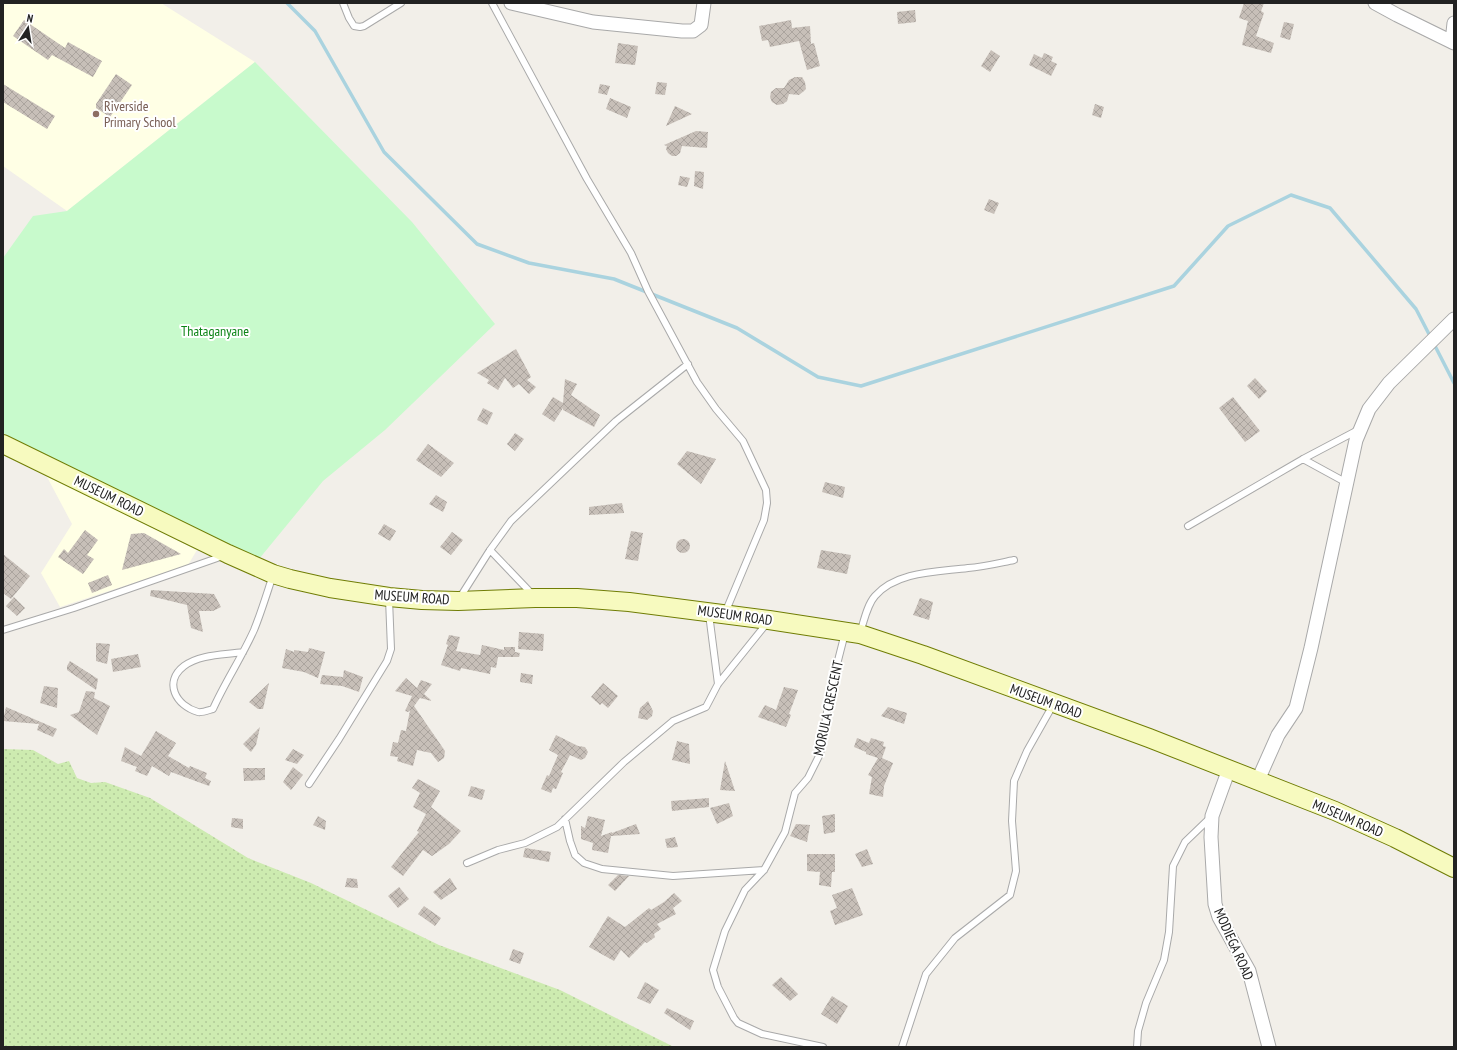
<svg xmlns="http://www.w3.org/2000/svg" width="1457" height="1050" viewBox="0 0 1457 1050" font-family="'PT Sans Narrow',sans-serif">
<style>
.education{fill:#ffffe5}
.grass{fill:url(#grass-dots)}
.park{fill:#c8facc}
.lines{fill:none;stroke-linecap:round;stroke-linejoin:round}
.stream{stroke:#aad3df;stroke-width:3.5}
.building{fill:url(#building-cross-hatch)}
.lane-casing{stroke:#a9a9a9;stroke-width:8}
.street-casing{stroke:#a9a9a9;stroke-width:15}
.secondary-casing{stroke:#707d05;stroke-width:20}
.lane{stroke:#fff;stroke-width:6}
.street{stroke:#fff;stroke-width:13}
.secondary{stroke:#f7fabf;stroke-width:18}
.education-dot{fill:#8d6e63;stroke:#fff;stroke-width:1.5}
.labels{text-anchor:middle;dominant-baseline:central;stroke-width:4;stroke-linejoin:round;paint-order:stroke}
.education-label{font-size:14px;fill:#785e54;stroke:#fff;text-anchor:start}
.park-label{font-size:14px;fill:#0c8416;stroke:#fff}
.street-label{font-size:14px;fill:#222;stroke:#fff}
</style>
<defs>
<pattern id="grass-dots" width="8" height="8" patternUnits="userSpaceOnUse"><rect width="8" height="8" fill="#cdebb0"/><path d="M2 2h.1M6 6h.1" fill="none" stroke="#b0c997" stroke-width="1.8" stroke-linecap="round"/></pattern>
<pattern id="building-cross-hatch" width="8" height="8" patternUnits="userSpaceOnUse"><rect width="8" height="8" fill="#c7bfb8"/><path d="M0 0l8 8M0 8l8-8" fill="none" stroke="#aba49e"/></pattern>
</defs>
<rect width="100%" height="100%" fill="#f2efe9"/>
<path class="education" d="M3 3H161L255 62 67 211 3 166Z
M46 475 197 550 188 565 60 607 41 573 72 524Z"/>
<path class="grass" d="M3 749 33 750 58 764 69 761 77 778 91 783 105 782 150 798 248 858 311 883 439 945 560 990 674 1047H3Z"/>
<path class="park" d="M255 62 412 222 495 324 385 430 323 481 259 559 200 534 3 433V258L33 216 67 211Z"/>
<g class="lines">
<path class="stream" d="M287 3 315 31 384 152 477 244 529 263 614 279 737 328 818 377 861 386 1174 286 1228 226 1291 195 1330 208 1416 309 1431 338
M1434 344 1454 383"/>
</g>
<path class="building" d="M1244 3H1264L1261 11 1264 13 1256 36 1274 43 1271 53 1242 45 1248 21 1239 18Z
M915 10 916 22 898 24 897 12Z
M24 20 65 48 68 42 102 61 93 77 52 55 48 60 13 36Z
M791 20 792 28 810 26 811 44 814 43 820 66 807 70 799 41 770 47 768 40 762 41 759 26Z
M1284 22 1294 24 1290 40 1280 37Z
M618 43 638 46 635 65 615 63Z
M991 50 1000 56 990 72 981 66Z
M1044 53 1053 57 1051 61 1057 64 1051 76 1029 65 1034 54 1042 58Z
M116 74 132 85 110 117 96 108V104Z
M795 77H802L805 82 806 89 804 91 799 95 789 94 787 101 783 104 777 105 772 102 770 97 771 92 776 88H784L789 80Z
M657 82 667 83 665 95 655 94Z
M3 84 55 116 47 129 3 102Z
M600 84 610 86 607 95 598 93Z
M610 98 631 107 627 118 606 109Z
M1095 104 1104 107 1101 118 1092 115Z
M675 106 692 114 666 126Z
M696 131 708 132 707 148 682 146 680 153 676 156H672L668 153 666 149 667 146 664 145Z
M695 171 704 172 703 189 694 186Z
M680 176 690 178 687 187 678 185Z
M989 199 999 203 994 214 984 210Z
M516 349 531 377 527 380 536 387 529 394 519 384 513 388 505 378 498 390 487 383 489 380 477 373Z
M1255 378 1267 391 1259 399 1247 386Z
M565 379 577 384 571 395 600 415 594 427 563 410V408L554 422 542 414 553 397 563 403Z
M1233 397 1260 431 1245 442 1219 408Z
M483 408 493 413 487 425 477 420Z
M515 433 524 439 515 451 507 444Z
M428 444 454 463 441 477 416 460Z
M687 451 716 459 701 484 677 464Z
M825 482 845 487 843 498 822 492Z
M436 495 447 502 443 512 429 504Z
M622 503 624 513 589 515V507Z
M384 524 396 531 390 541 378 534Z
M85 530 98 540 87 555 94 559 83 574 58 557 64 549 68 553Z
M631 531 643 533 638 561 625 559Z
M452 532 463 540 451 555 440 547Z
M144 533 181 554 122 570 131 534Z
M676 546a7 7 0 1 1 14 0a7 7 0 1 1-14 0Z
M821 550 851 555 847 574 817 568Z
M3 554 30 576 11 599 3 593Z
M108 575 112 585 92 593 88 583Z
M151 590 214 594 221 607 213 611H199L203 632 191 628 187 605 150 596Z
M14 597 25 608 17 616 6 606Z
M920 598 933 602 929 620 913 615Z
M519 632 544 634 543 651 518 649Z
M449 635 460 637 456 651 480 655 482 645 504 650V647H515V652L520 653 519 657H498L496 668 491 667 490 674 461 668 460 671 441 665 448 645 446 644Z
M96 643 110 644 107 664 96 661Z
M309 648 325 652 318 678 304 672 282 668 286 649 294 652V650L308 652Z
M138 654 141 667 113 672 111 659Z
M70 661 98 679 96 690 67 670V666Z
M344 670 363 677 359 692 342 686 320 684 322 675 343 677Z
M521 673 533 675 532 684 520 682Z
M406 678 417 688 421 680 432 684 424 694 432 701 420 698 414 706 445 751 444 758 438 762 431 753 417 750 413 766 397 761 398 757 390 756 393 742 398 743 401 730 406 731 410 710 408 712 405 711 412 696 395 691Z
M269 683 263 709H258L249 702Z
M603 683 618 696 608 708 602 703 600 705 591 697Z
M44 686 58 688 57 708 40 703Z
M784 687 798 690 789 714 791 715 786 727 758 717 765 705 776 710Z
M86 691 95 692 94 698 110 706 97 735 70 715 79 712Z
M648 701 653 711 652 716 647 720 638 718 640 708Z
M6 707 57 729 53 737 37 730 39 724 3 721Z
M888 707 907 713 904 724 881 716Z
M260 727 256 745 251 752 243 744Z
M156 731 176 743 168 756 189 768 190 766 207 773 205 778 211 781 209 786 171 772 169 776 152 766 147 776 135 771 137 767 121 761 125 747 141 756Z
M556 735 578 746 585 747 588 752 585 758 581 760 570 755 561 772 563 773 556 789 553 788 551 793 541 789 547 775 549 776 558 755 549 750Z
M857 738 869 743 871 738 884 742 883 746 886 747 882 758 893 763 884 786 883 797 869 794 872 777 868 775 878 758 866 754V752L854 747Z
M677 741 689 744 690 764 672 760Z
M293 749 304 755 297 764 285 760Z
M725 761 735 791 720 790Z
M293 767 303 775 291 790 283 782Z
M243 768H265V780L244 781Z
M418 779 440 791 431 807 461 831 449 844 432 856 423 850 403 876 391 867 419 832 417 831 426 814 413 807 420 793 412 788Z
M471 786 485 790 482 800 468 796Z
M709 798V807L672 811 671 801Z
M729 803 733 816 717 824 710 808Z
M835 814V832L824 834 822 816Z
M318 816 326 821 325 830 313 825Z
M588 816 605 820 601 836 612 832V833L636 824 640 834 611 836 608 853 592 850 593 843 581 839V826L585 828Z
M232 818 243 819V829L231 827Z
M796 824 810 825 807 842 790 836Z
M675 837 678 847 667 848 665 839Z
M525 848 551 852 549 862 523 857Z
M867 849 873 864 862 867 855 854Z
M807 854H835V872H832L831 887 819 885 820 872 807 871Z
M618 875 629 876 615 891 608 885Z
M347 878 357 879 358 888 345 887Z
M450 878 457 889 441 900 433 892Z
M399 887 409 899 398 908 388 896Z
M852 888 863 915 835 925 830 911 837 908 832 895Z
M674 893 682 901 673 908 676 914 657 924 661 929 654 934 655 937 647 943 645 942 629 958 621 950 614 961 589 947 608 916 625 927 649 908 651 910 664 902Z
M424 906 441 918 435 926 418 914Z
M513 949 524 953 520 964 509 960Z
M781 977 798 994 790 1001 772 985Z
M645 982 659 990 650 1004 637 998Z
M832 996 848 1006 837 1024 821 1014Z
M667 1008 694 1021 690 1030 664 1013Z"/>
<g class="lines">
<g class="lane-casing">
<path id="lane" d="M343 3 349 18 354 26 360 27 364 26 401 3
M492 3 587 179 631 253 648 291 697 382 716 409 743 441 766 490 767 503 764 520 725 613
M1303 459 1347 483
M1188 526 1303 459 1358 430
M490 550 533 595
M459 599 490 550 511 521 616 421 688 364
M709 614 718 684
M3 630 74 608 223 556
M860 633C864 621 867 605 875 596 897 571 938 572 968 568 983 567 999 563 1014 560
M243 652C224 655 200 654 184 666 163 682 176 706 198 712 202 713 209 710 213 709 225 682 242 657 254 630 261 613 267 593 273 575
M309 784 339 739 387 661 391 649 389 599
M565 819 570 841 575 855 584 863 602 869 673 876 764 870
M467 863 498 850 525 843 557 827 624 762 673 721 706 707 718 684 767 623
M823 1047 762 1034 738 1023 734 1018 718 987 713 970 725 931 745 890 764 870 785 832 795 793 808 778 820 754 831 688 845 633
M902 1047 926 974 955 938 1010 895 1016 871 1012 821 1014 781 1027 751 1053 705
M1137 1047 1138 1031 1146 1003 1164 960 1169 932 1173 866 1185 842 1211 817"/>
</g>
<g class="street-casing">
<path id="street" d="M511 3 593 22 682 31H693L701 25 704 3
M1375 3 1397 15 1454 43
M1452 42 1454 23
M1229 769 1212 816 1211 837 1215 904 1219 917 1249 971 1269 1047
M1258 780 1278 735 1296 708 1311 648 1356 440 1369 409 1389 383 1454 319"/>
</g>
<g class="secondary-casing">
<path id="secondary" d="M3 444 228 554 273 574 290 579 330 588 389 597 422 600 458 601 535 598H577L629 602 769 620 860 634 923 655 1149 738 1335 811 1395 838 1454 868"/>
</g>
<use href="#lane" class="lane"/>
<use href="#street" class="street"/>
<use href="#secondary" class="secondary"/>
</g>
<circle class="education-dot" cx="96" cy="114" r="4"/>
<g class="labels">
<g class="education-label">
<text x="104" y="106">Riverside<tspan x="104" dy="16">Primary School</tspan></text>
</g>
<g class="park-label">
<text x="215" y="331">Thataganyane</text>
</g>
<g class="street-label">
<text transform="translate(109 496) rotate(26)">MUSEUM ROAD</text>
<text transform="translate(412 597) rotate(4)">MUSEUM ROAD</text>
<text transform="translate(735 615) rotate(8)">MUSEUM ROAD</text>
<text transform="translate(1046 701) rotate(20)">MUSEUM ROAD</text>
<text transform="translate(828 708) rotate(-78)">MORULA CRESCENT</text>
<text transform="translate(1348 818) rotate(23)">MUSEUM ROAD</text>
<text transform="translate(1234 944) rotate(66)">MODIEGA ROAD</text>
</g>
</g>
<rect width="1457" height="1050" fill="none" stroke="#222222" stroke-width="8"/>
<g transform="translate(28 28) rotate(12)" stroke="#ffffff" stroke-width="3" paint-order="stroke">
<path d="M0-3L7 15L0 10L-7 15Z" fill="#222222"/>
<text y="-6" font-size="11" font-weight="bold" text-anchor="middle" fill="#222222">N</text>
</g>
</svg>
